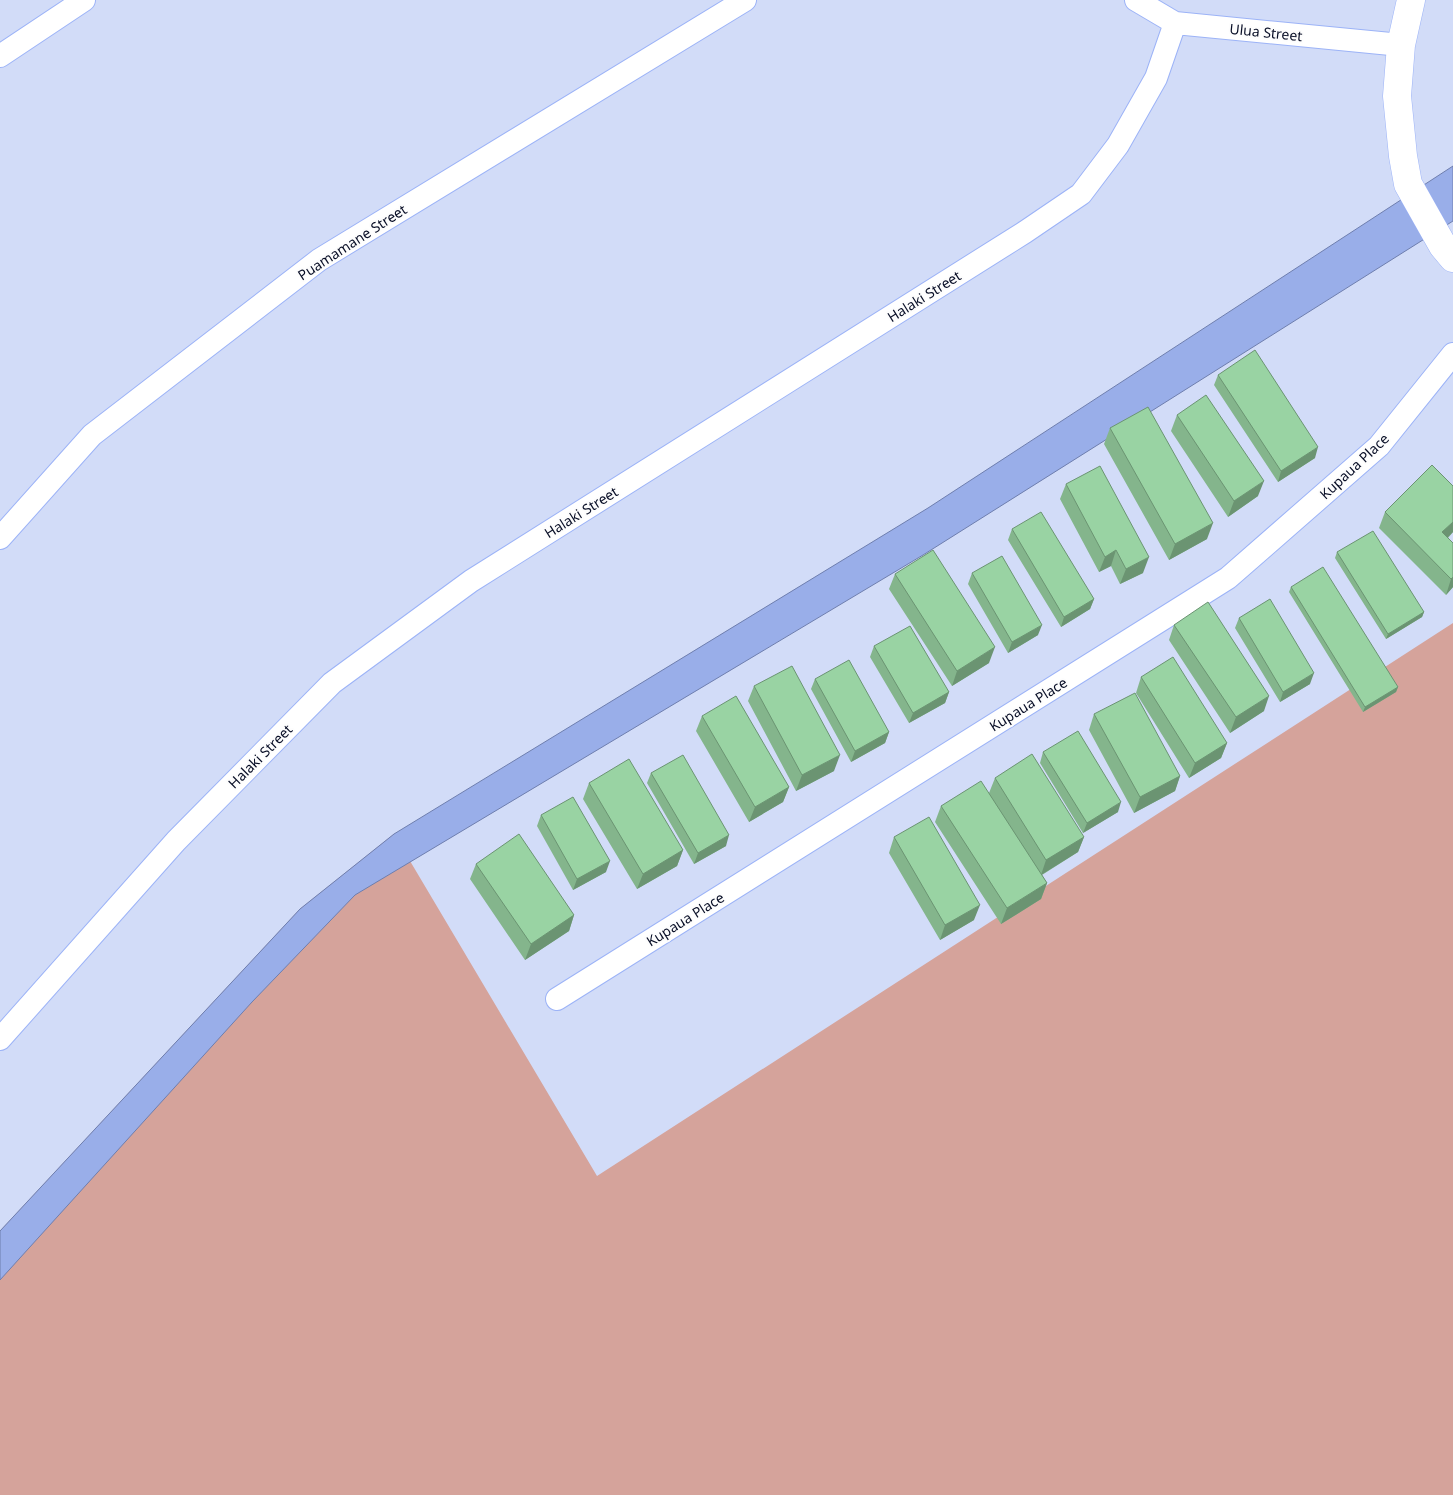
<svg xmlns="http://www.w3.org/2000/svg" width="1453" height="1495" viewBox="0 0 1453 1495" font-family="'Noto Sans',sans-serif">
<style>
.green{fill:#d5a39b}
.water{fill:#99aee9;stroke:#6e7eae}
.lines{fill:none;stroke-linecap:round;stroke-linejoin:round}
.street-casing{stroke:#9cb3f7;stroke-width:24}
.secondary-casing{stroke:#9cb3f7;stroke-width:29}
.street{stroke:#fff;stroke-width:22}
.secondary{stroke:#fff;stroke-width:28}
.wall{fill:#84b58c}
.shaded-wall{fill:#6b9472}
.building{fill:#99d3a3;stroke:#6b9472}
.labels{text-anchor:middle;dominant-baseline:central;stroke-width:4;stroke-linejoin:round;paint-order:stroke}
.street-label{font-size:14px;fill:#080e26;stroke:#fdfdfd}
</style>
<rect width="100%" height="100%" fill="#d2dcf8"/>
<path class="green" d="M1453 623V1495H0V1231L300 909 394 834 597 1176Z"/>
<path class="water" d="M1453 166V221L923 555 355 895 252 1002 0 1280V1231L300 909 394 834 928 508Z"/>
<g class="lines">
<g class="street-casing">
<path id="street" d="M1136 0 1175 23 1401 45
M0 56 84 0
M0 538 92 435 319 260 745 0
M557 999 1228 578 1379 446 1453 354
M0 1039 176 841 332 683 471 581 1025 232 1081 194 1118 145 1156 78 1175 23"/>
</g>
<g class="secondary-casing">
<path id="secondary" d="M1411 0 1401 45 1397 96 1403 156 1408 184 1443 246 1453 258"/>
</g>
<use href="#street" class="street"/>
<use href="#secondary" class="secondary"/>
</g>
<path class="wall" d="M1218 375 1315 458 1278 482 1214 385Z
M1177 415 1258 496 1228 517 1171 431Z
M1110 428 1207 539 1169 560 1104 444Z
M1066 484 1143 573 1120 584 1111 566 1099 572 1060 499Z
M1453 486V532L1448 538 1453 543V587L1446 595 1379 528 1385 512Z
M1012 529 1094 599 1090 609 1061 627 1008 540Z
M1337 552 1424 612 1422 617 1386 639 1335 558Z
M972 573 1038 635 1008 653 968 584Z
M895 574 989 663 952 686 889 589Z
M1291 587 1398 687 1396 692 1363 712 1289 592Z
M1239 618 1310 684 1280 702 1235 628Z
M1174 625 1264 711 1230 733 1169 640Z
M874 646 949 692 945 703 909 723 870 657Z
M1141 677 1227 743 1221 758 1189 778 1136 693Z
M815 679 889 732 885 743 851 762 811 689Z
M754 686 834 771 796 791 748 701Z
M1094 714 1180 776 1175 791 1134 813 1089 730Z
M702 716 789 787 783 802 749 822 696 731Z
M1043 752 1118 812 1083 833 1040 763Z
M651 773 726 846 694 864 647 783Z
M995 778 1084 837 1078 852 1042 875 1047 883 1041 899 1001 924 935 822 941 806 989 793Z
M589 783 683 850 677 866 637 889 583 799Z
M541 815 606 872 573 890 537 826Z
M894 837 974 920 940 940 889 853Z
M476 864 574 915 569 931 525 960 470 879Z"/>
<path class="shaded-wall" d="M1318 447 1315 458 1278 482 1281 471Z
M1264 481 1258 496 1228 517 1234 501Z
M1453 522V532L1437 548 1442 532Z
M1213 523 1207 539 1169 560 1175 544Z
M1116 550 1111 566 1099 572 1105 557Z
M1149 557 1143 573 1120 584 1126 569Z
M1453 577V587L1446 595 1451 579Z
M1094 599 1090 609 1061 627 1064 617Z
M1424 612 1422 617 1386 639 1388 634Z
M1042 625 1038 635 1008 653 1012 642Z
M995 647 989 663 952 686 957 671Z
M1314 673 1310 684 1280 702 1283 692Z
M1398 687 1396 692 1363 712 1365 707Z
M949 692 945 703 909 723 913 713Z
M1269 696 1264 711 1230 733 1236 717Z
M889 732 885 743 851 762 855 751Z
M1227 743 1221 758 1189 778 1195 763Z
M840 755 834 771 796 791 802 775Z
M1180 776 1175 791 1134 813 1140 797Z
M789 787 783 802 749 822 755 807Z
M1121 802 1118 812 1083 833 1087 823Z
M729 835 726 846 694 864 698 853Z
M1084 837 1078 852 1041 875 1046 860Z
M683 850 677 866 637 889 643 874Z
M610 861 606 872 573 890 577 879Z
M1047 883 1041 899 1001 924 1007 908Z
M980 905 974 920 940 940 945 925Z
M574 915 569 931 525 960 531 944Z"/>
<path class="building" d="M1255 350 1318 447 1281 471 1218 375Z
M1206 395 1264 481 1234 501 1177 415Z
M1148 407 1213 523 1175 544 1110 428Z
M1432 465 1453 486V522L1442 532 1453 543V577L1451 579 1385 512Z
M1100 466 1149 557 1126 569 1116 550 1105 557 1066 484Z
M1041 512 1094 599 1064 617 1012 529Z
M1373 531 1424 612 1388 634 1337 552Z
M933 550 995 647 957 671 895 574Z
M1002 556 1042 625 1012 642 972 573Z
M1323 567 1398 687 1365 707 1291 587Z
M1270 599 1314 673 1283 692 1239 618Z
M1208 602 1269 696 1236 717 1174 625Z
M910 626 949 692 913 713 874 646Z
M1173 657 1227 743 1195 763 1141 677Z
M849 660 889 732 855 751 815 679Z
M792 666 840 755 802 775 754 686Z
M1135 693 1180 776 1140 797 1094 714Z
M736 696 789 787 755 807 702 716Z
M1078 731 1121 802 1087 823 1043 752Z
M1032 754 1084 837 1046 860 995 778Z
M683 755 729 835 698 853 651 773Z
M629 759 683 850 643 874 589 783Z
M981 781 1047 883 1007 908 941 806Z
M573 797 610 861 577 879 541 815Z
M929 817 980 905 945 925 894 837Z
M519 834 574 915 531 944 476 864Z"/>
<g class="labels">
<g class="street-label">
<text transform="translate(1266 32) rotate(6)">Ulua Street</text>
<text transform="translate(352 242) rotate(-33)">Puamamane Street</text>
<text transform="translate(924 296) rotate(-32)">Halaki Street</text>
<text transform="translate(1354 466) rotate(-43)">Kupaua Place</text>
<text transform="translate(581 512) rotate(-32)">Halaki Street</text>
<text transform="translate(1028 704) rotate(-32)">Kupaua Place</text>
<text transform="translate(260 756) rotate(-45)">Halaki Street</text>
<text transform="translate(685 919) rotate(-32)">Kupaua Place</text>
</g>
</g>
</svg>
